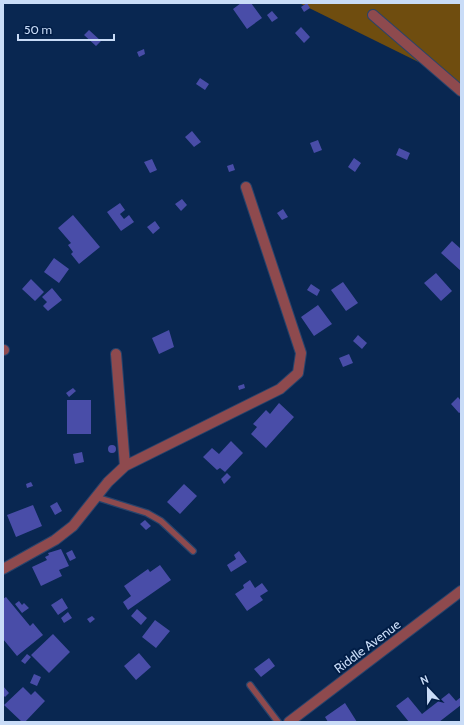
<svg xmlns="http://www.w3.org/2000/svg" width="464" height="725" viewBox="0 0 464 725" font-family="Cabin,sans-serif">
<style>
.forest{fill:#6f4d0f}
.building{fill:#494da8}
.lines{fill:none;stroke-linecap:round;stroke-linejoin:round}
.service-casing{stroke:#28446c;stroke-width:8}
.minor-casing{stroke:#28446c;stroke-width:12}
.service{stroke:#8e4a4e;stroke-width:5.5}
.minor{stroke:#8e4a4e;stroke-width:10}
.labels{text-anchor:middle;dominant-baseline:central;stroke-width:4;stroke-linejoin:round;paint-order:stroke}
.street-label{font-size:13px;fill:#c9dcf7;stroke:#011d46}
</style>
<rect width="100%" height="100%" fill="#092751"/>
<path class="forest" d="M299 3H461V83Z"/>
<path class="building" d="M241 3H251L262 18 247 29 233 9Z
M307 3 310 8 304 12 301 7Z
M272 11 278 18 272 22 267 15Z
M301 27 310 37 304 43 295 33Z
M89 30 101 41 96 46 84 35Z
M144 49 145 54 139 57 137 52Z
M200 78 209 84 205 90 196 84Z
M192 131 201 142 194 147 185 137Z
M318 140 322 150 314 153 310 143Z
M399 148 410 153 407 160 396 155Z
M354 158 361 163 355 172 348 167Z
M152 159 157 170 150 173 144 162Z
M233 164 235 170 229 172 227 166Z
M182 199 187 205 181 211 175 204Z
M120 203 125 210 120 214 124 219 129 215 134 222 121 231 107 212Z
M283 209 288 217 282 220 277 213Z
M73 215 100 247 79 264 71 254 73 252 68 245 71 243 58 228Z
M155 221 160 228 153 234 147 227Z
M452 241 461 249V271L441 253Z
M54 258 69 269 59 283 44 272Z
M436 273 452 291 441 301 424 283Z
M31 279 44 292 35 301 22 289Z
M343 282 358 303 346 311 331 290Z
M311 284 320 290 317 296 307 290Z
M52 288 62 300 48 311 43 306 47 302 42 297Z
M318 305 332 324 314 336 301 317Z
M169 330 174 347 159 354 152 338Z
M358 335 367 343 362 349 353 341Z
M349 354 353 363 343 367 339 358Z
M244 384 245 388 239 390 238 386Z
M73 388 76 391 69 397 66 393Z
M458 397 461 401V412L459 413 451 404Z
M67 400H91V434H67Z
M279 403 294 417 266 448 251 434 257 427 253 424 266 410 270 414Z
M231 441 243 453 225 472 220 468 217 470 203 457 212 448 219 454Z
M108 449a4 4 0 1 1 8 0a4 4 0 1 1-8 0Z
M82 452 84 462 75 464 73 454Z
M227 473 231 477 224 484 221 479Z
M31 482 33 486 27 488 26 484Z
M184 484 197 496 180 514 167 502Z
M57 502 62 511 55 515 50 506Z
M33 505 42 526 16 537 7 515Z
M145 520 151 526 146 530 140 524Z
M61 549 69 566 59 570 62 576 41 586 32 567 47 560 45 557 49 555 48 553Z
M72 550 76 558 70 561 66 553Z
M239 551 247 562 231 572 227 565 236 559 234 555Z
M160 565 171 580 128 610 123 602 131 596 124 586 148 569 150 572Z
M250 580 255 588 262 583 268 591 260 596 263 600 247 611 235 594 244 588 243 585Z
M6 597 30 626 33 623 43 635 17 656 3 639V599Z
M62 598 68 608 58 615 51 605Z
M19 601 22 605 24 603 29 608 22 613 15 604Z
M137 609 147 618 141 625 131 616Z
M68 612 72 618 64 623 61 618Z
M92 616 95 619 90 623 87 619Z
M155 620 170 631 156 648 142 637Z
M53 634 70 652 49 673 31 655Z
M139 653 151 667 136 680 124 666Z
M27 654 31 657 25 664 21 661Z
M269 658 275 666 261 677 254 669Z
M34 674 41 677 37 686 30 683Z
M3 686 9 693 5 697 3 695Z
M23 687 31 695 35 691 45 701 25 722H22L4 705Z
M449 693 456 701 461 697V705L439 722H409L396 706 408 697 422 714Z
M345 703 357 722H328L325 717Z"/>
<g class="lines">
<g class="service-casing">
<path id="service" d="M96 497 147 513 161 521 193 551
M250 685 278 722"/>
</g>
<g class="minor-casing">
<path id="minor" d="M373 15 461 91
M3 350H4
M116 354 125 466
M3 569 55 540 73 526 108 482 125 466 280 389 298 373 301 353 246 187
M289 722 461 591"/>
</g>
<use href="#service" class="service"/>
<use href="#minor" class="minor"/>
</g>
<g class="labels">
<g class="street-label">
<text transform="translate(367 646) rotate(-37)">Riddle Avenue</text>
</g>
</g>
<rect width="464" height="725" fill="none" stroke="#c9dcf7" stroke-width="8"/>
<g transform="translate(428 689) rotate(338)" stroke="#011d46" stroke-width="3" paint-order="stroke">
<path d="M0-3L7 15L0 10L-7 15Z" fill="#c9dcf7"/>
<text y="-6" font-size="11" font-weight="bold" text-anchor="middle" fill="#c9dcf7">N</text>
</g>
<path d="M18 34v6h96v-6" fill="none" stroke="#c9dcf7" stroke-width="2"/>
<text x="24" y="34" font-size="12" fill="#c9dcf7" stroke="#011d46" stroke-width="3" paint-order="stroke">50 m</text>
</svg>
